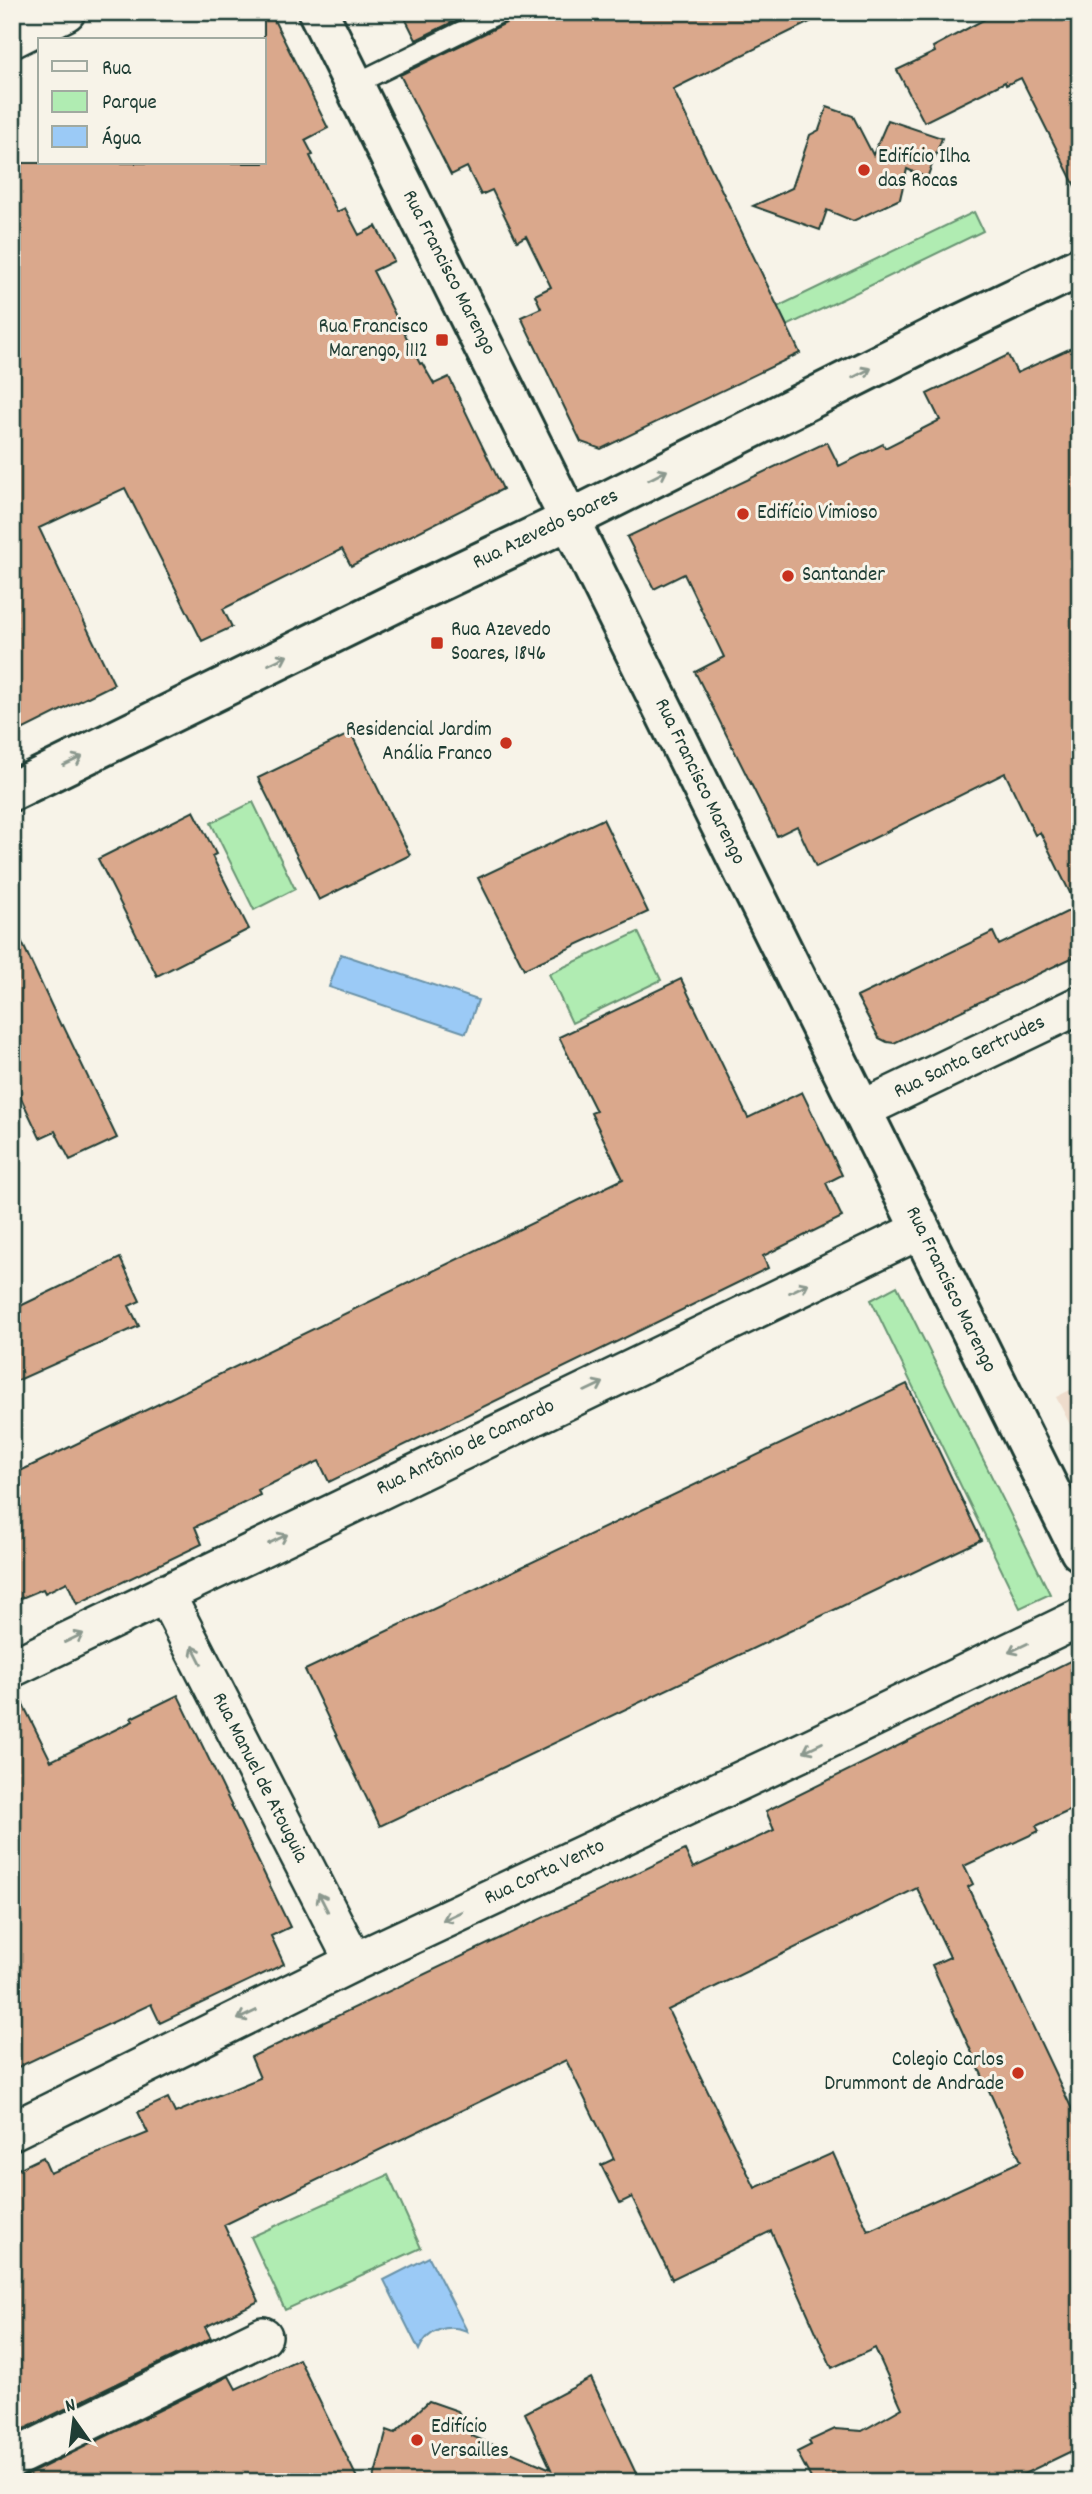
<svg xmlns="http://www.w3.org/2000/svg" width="1092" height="2494" viewBox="0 0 1092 2494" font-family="Dekko,sans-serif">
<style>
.built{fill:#eedccc}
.green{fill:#b0ecb2;stroke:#689473;stroke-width:2}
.water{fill:#9bcaf6;stroke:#6992a8;stroke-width:2}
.building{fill:#daa88c;stroke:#1f3d34;stroke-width:2;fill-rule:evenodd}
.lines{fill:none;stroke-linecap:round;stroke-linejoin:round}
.service-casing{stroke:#1f3d34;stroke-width:24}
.minor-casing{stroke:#1f3d34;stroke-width:42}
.tertiary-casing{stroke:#1f3d34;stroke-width:44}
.service{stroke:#f7f3e8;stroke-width:19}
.minor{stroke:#f7f3e8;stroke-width:37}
.tertiary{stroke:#f7f3e8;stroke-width:38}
.oneway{stroke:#8b988e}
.poi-dot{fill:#c8321e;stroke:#f7f3e8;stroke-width:2.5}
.labels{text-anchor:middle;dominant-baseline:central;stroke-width:6;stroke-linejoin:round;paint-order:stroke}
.poi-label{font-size:21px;fill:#1f3d34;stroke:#f7f3e8;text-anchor:start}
.street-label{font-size:21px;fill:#1f3d34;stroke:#f7f3e8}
</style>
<rect width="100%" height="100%" fill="#f7f3e8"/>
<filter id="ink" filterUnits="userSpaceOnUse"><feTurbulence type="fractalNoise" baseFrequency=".0143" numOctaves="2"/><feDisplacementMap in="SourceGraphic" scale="14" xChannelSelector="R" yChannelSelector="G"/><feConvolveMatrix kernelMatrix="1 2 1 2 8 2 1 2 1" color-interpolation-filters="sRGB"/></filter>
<g filter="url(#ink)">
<path class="built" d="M1080 1385V1444L1056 1397Z"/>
<path class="green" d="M974 212 983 231 787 326 777 307Z
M253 802 295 889 254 910 211 823Z
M638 932 661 980 572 1023 549 974Z
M897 1286 1050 1594 1020 1608 871 1300Z
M388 2175 421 2248 285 2310 251 2237Z"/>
<path class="water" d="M341 954 478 1000 466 1033 329 987Z
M429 2257 467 2331C448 2323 427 2330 419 2350L384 2280Z"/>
<path class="building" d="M264 12H270L328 128 305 140 313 155 310 156 337 212 345 208 359 235 376 226 394 261 373 271 420 364 422 363 434 384 449 377 503 489 351 566 342 549 223 609 232 627 202 641 125 488 39 528 114 684 12 735V163H264Z
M402 12H473L416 40Z
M513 12H830L673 89 800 353 601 449 581 442 521 317 541 308 535 295 551 287 526 236 517 241 492 190 481 195 467 167 451 175 400 75 506 23Z
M998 12H1080V196L1021 78 1006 85 1005 82 924 122 897 70 935 52 933 47Z
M827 107 853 116 873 155 888 120 942 138 927 178 907 169 900 199 853 221 827 210 820 230 753 206 792 188 810 135 819 130Z
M1080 344V954L894 1043 887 1042 879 1038 857 997 993 932 999 945 1077 907 1040 832 1035 835 1005 773 816 867 797 826 777 836 695 672 724 657 684 574 654 589 627 537 827 442 839 466 883 444 885 448 940 420 927 394 1008 355 1017 373Z
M351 733 410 855 319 900 258 778Z
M194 811 216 854 212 856 249 929 157 976 98 859Z
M603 819 648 912 524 969 478 878Z
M12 921 61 1026 63 1025 117 1138 70 1160 55 1131 40 1138 12 1079Z
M681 979 748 1118 802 1092 842 1175 826 1183 842 1217 763 1256 768 1268 329 1482 319 1461 258 1490 260 1495 195 1527 202 1544 77 1604 67 1582 45 1593 43 1589 12 1602V1475L623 1179 591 1113 596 1111 559 1037Z
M120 1258 140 1301 129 1306 139 1326 12 1383V1310Z
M907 1384 981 1540 380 1826 305 1670Z
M1080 1656V1806L1036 1826 1039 1831 964 1866 973 1884 968 1887 984 1923 1080 2126V2447L1007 2482H813L797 2452 811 2445 809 2441 835 2429 862 2431 902 2408 875 2348 832 2368 771 2231 672 2279 632 2197 620 2203 601 2165 614 2159 566 2060 224 2225 259 2301 205 2327 211 2338 12 2435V2172L43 2157 50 2173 148 2133 138 2112 168 2098 175 2113 260 2078 251 2057 685 1850 693 1868 774 1830 766 1811ZM917 1888 950 1957 932 1965 1021 2161 868 2231 833 2153 755 2188 668 2010Z
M15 1688 51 1761 133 1721 131 1718 178 1695 290 1927 271 1936 284 1964 160 2023 151 2004 12 2070V1689Z
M299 2359 359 2482H12V2480L21 2478 229 2376 236 2389Z
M591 2378 640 2482H373L387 2430 395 2433 429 2401 458 2411 472 2436 551 2469 525 2413Z"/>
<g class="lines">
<g class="service-casing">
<path id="service" d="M353 85 501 12"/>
</g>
<g class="minor-casing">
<path id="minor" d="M12 39 66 12
M861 1110 1080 1005
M165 1593 354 1962
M12 1668 920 1230
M12 2131 354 1962 804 1751 1080 1618
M12 2459 263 2336"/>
</g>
<g class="tertiary-casing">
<path id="tertiary" d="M318 12 1080 1551
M12 791 409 596 569 520 944 332 1080 267"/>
</g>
<use href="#service" class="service"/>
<use href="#minor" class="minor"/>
<use href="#tertiary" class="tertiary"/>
</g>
<defs><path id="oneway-shaft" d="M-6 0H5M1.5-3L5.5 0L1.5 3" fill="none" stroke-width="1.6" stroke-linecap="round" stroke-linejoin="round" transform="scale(1.75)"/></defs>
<g class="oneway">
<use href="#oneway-shaft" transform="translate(862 373) rotate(-27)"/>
<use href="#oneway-shaft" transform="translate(658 475) rotate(-27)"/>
<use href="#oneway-shaft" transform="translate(278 660) rotate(-26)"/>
<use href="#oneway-shaft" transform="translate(73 761) rotate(-26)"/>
<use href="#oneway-shaft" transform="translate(799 1288) rotate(-26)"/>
<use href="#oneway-shaft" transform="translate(594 1387) rotate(-26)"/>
<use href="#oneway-shaft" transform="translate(278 1539) rotate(-26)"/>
<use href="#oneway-shaft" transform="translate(74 1638) rotate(-26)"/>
<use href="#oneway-shaft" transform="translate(1018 1648) rotate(154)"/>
<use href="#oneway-shaft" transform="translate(197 1655) rotate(-117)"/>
<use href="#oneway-shaft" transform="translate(813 1747) rotate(154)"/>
<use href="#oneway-shaft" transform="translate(323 1902) rotate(-117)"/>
<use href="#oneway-shaft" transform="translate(452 1916) rotate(155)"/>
<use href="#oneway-shaft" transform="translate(247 2015) rotate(154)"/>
</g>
</g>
<g class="poi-dot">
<circle cx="864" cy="170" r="7"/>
<rect x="435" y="333" width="14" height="14" rx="3.5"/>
<circle cx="743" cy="514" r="7"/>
<circle cx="788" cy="576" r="7"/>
<rect x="430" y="636" width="14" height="14" rx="3.5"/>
<circle cx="506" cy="743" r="7"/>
<circle cx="1018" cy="2073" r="7"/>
<circle cx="417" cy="2440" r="7"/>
</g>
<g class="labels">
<g class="poi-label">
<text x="878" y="158">Edifício Ilha<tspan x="878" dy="24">das Rocas</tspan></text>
<text x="428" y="328" text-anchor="end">Rua Francisco<tspan x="428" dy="24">Marengo, 1112</tspan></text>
<text x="757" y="514">Edifício Vimioso</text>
<text x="802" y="576">Santander</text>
<text x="451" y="631">Rua Azevedo<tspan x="451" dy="24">Soares, 1846</tspan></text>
<text x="492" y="731" text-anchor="end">Residencial Jardim<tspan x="492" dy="24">Anália Franco</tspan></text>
<text x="1004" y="2061" text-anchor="end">Colegio Carlos<tspan x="1004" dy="24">Drummont de Andrade</tspan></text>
<text x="431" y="2428">Edifício<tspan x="431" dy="24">Versailles</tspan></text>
</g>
<g class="street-label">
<text transform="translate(448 273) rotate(63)">Rua Francisco Marengo</text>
<text transform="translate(546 530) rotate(-26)">Rua Azevedo Soares</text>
<text transform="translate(699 782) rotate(64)">Rua Francisco Marengo</text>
<text transform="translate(970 1058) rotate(-26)">Rua Santa Gertrudes</text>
<text transform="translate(950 1290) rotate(64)">Rua Francisco Marengo</text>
<text transform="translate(466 1448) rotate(-26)">Rua Antônio de Camardo</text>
<text transform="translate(259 1778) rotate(63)">Rua Manuel de Atouguia</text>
<text transform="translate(545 1873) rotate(-25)">Rua Corta Vento</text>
</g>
</g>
<rect width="1092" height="2494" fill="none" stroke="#f7f3e8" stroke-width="42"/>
<rect x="21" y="21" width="1050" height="2452" fill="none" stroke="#1f3d34" stroke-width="2.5" filter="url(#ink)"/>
<rect x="38" y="38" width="228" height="126" fill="#f7f3e8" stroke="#a1aaa0" stroke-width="2"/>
<rect x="52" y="61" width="35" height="10" fill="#f7f3e8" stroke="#a1aaa0" stroke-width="2"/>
<text x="102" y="74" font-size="21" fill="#1f3d34">Rua</text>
<rect x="52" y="91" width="35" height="21" fill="#b0ecb2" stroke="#a1aaa0" stroke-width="2"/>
<text x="102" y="108" font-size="21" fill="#1f3d34">Parque</text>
<rect x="52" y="126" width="35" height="21" fill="#9bcaf6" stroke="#a1aaa0" stroke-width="2"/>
<text x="102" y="144" font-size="21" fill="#1f3d34">Água</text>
<g transform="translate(74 2420) rotate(346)" stroke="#f7f3e8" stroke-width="5" paint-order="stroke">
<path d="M0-5L12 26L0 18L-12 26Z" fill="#1f3d34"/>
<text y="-10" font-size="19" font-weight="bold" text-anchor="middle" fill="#1f3d34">N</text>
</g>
</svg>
